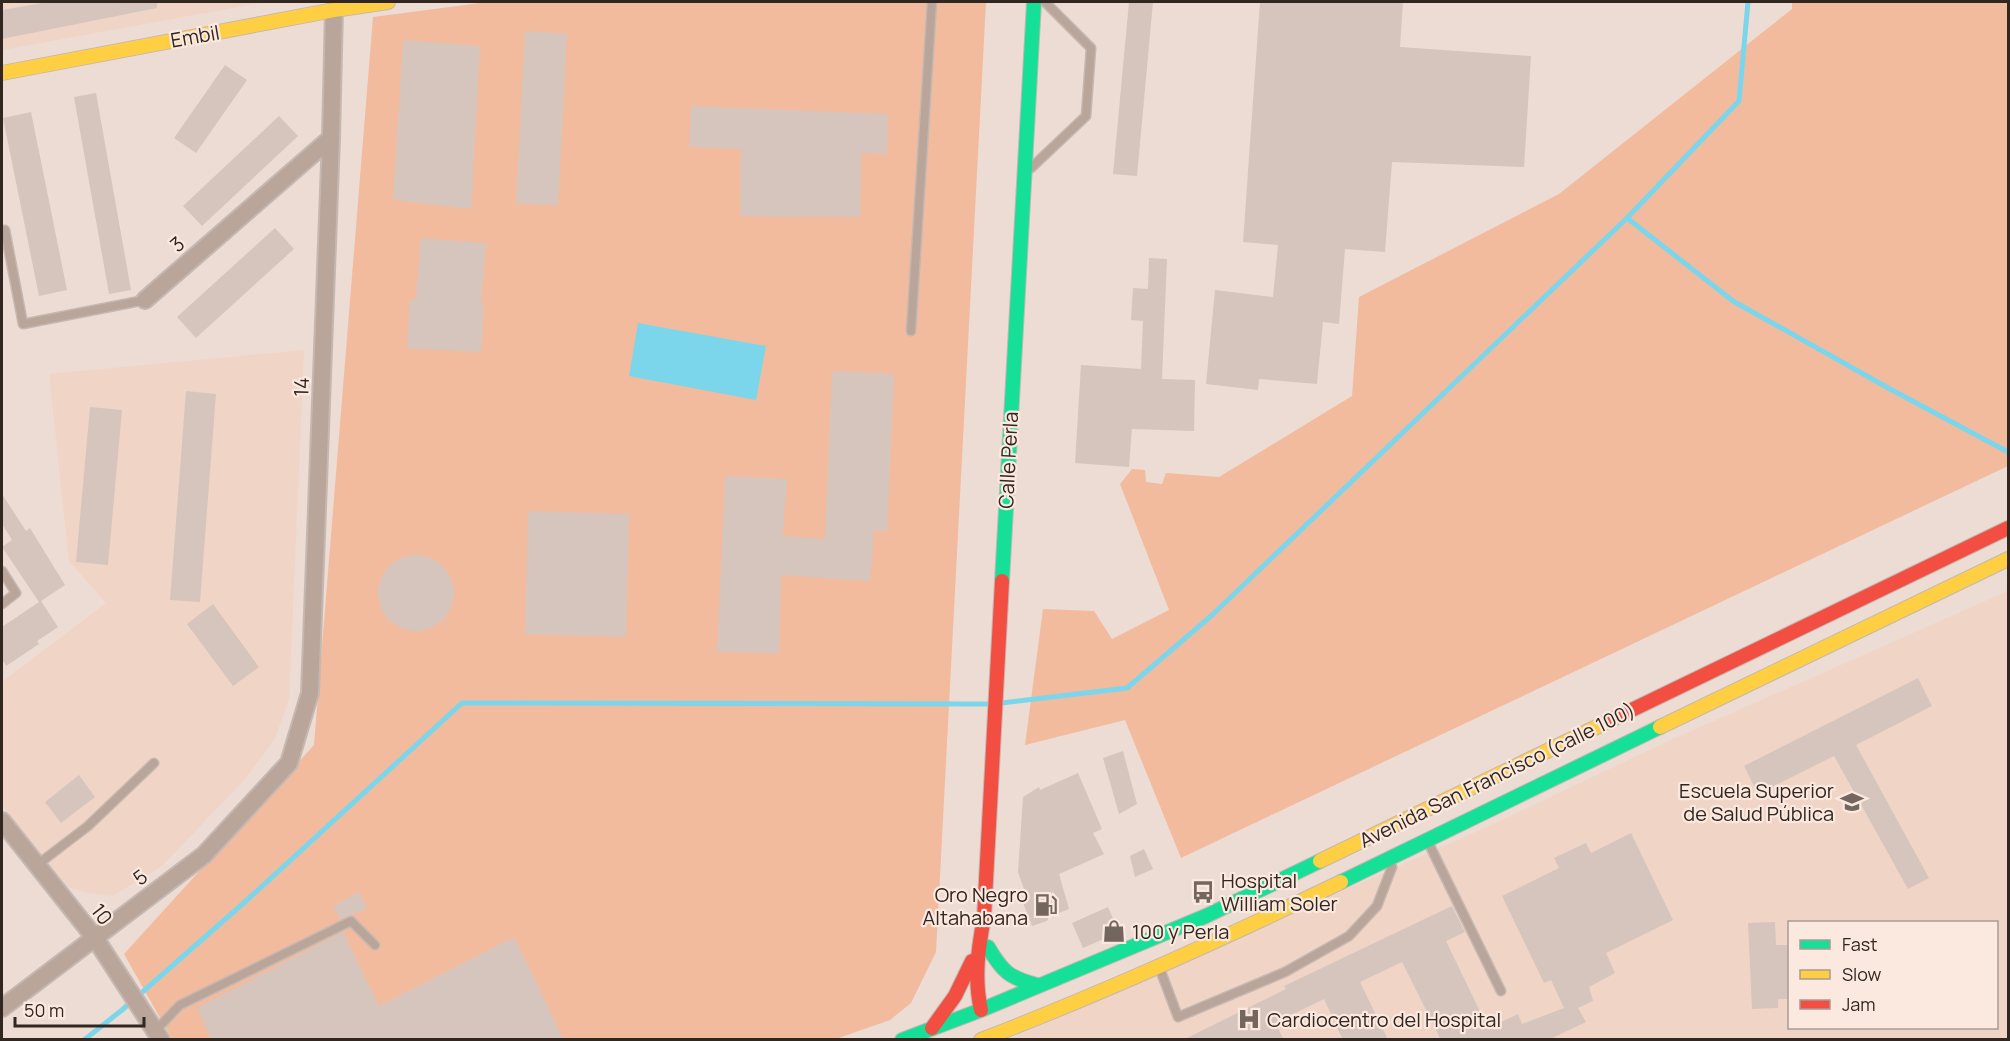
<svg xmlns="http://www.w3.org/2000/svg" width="2010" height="1041" viewBox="0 0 2010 1041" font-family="Manrope,sans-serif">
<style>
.built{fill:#f0d4c6;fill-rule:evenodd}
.green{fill:#f2bb9e}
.water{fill:#7bd6ec}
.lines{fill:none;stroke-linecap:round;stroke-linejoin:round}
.stream{stroke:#7bd6ec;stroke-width:5}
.building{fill:#d6c5bc}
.lane-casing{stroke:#c5b8b2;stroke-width:11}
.street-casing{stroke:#c5b8b2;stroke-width:20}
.fast-casing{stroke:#c5b8b2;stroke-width:16}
.slow-casing{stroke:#c5b8b2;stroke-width:16}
.jam-casing{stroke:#c5b8b2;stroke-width:16}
.lane{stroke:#b9a59a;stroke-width:8}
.street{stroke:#b9a59a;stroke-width:16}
.fast{stroke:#16e098;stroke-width:14}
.slow{stroke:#ffcf43;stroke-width:14}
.jam{stroke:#f24e42;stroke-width:14}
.labels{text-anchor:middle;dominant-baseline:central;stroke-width:4.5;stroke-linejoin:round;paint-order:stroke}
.street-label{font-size:20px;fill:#312620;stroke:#fbe9df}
.poi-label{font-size:20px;fill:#312620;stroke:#fbe9df;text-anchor:start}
</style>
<rect width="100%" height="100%" fill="#ecdcd4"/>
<path class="built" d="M2 2H266L2 50Z
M304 350 289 700 274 740 245 779 161 867 112 896 88 893 68 887 2 806V682L106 603 69 561 49 374Z
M2008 591V1039L1008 1040 1489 826 1664 743ZM1790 922H1996V1028H1790Z"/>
<path class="green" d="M488 2H986L936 952 911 1003 890 1020 833 1040 172 1039 124 954 314 745 373 17Z
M1792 2H2008V466L1181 858 1125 720 1025 745 1043 609 1094 611 1112 639 1169 610 1120 484 1132 469 1145 470 1146 482 1162 484 1166 473 1219 477 1352 396 1359 297 1559 194 1792 9Z"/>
<path class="water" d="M638 323 766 346 756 400 629 376Z"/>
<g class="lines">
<path class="stream" d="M1627 218 1733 301 1890 389 2008 452
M1002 703 1127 688 1211 616 1627 218 1739 101 1748 2
M84 1040 122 1010 247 900 462 703 990 704"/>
</g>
<path class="building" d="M48 2H157V8L2 39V10Z
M1129 2H1153L1137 176 1113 174Z
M1260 2H1403L1400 47 1531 56 1524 167 1392 162 1385 252 1345 249 1339 324 1323 322 1317 384 1259 379 1258 390 1206 384 1215 290 1273 297 1278 245 1243 242Z
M525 31 567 34 558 206 516 203Z
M403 40 480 46 471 209 393 200Z
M225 65 247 80 196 153 174 138Z
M96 93 131 290 109 294 74 97Z
M691 106 888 114 887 154 861 153 860 217 740 216 741 149 689 147Z
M31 112 67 290 39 296 3 118Z
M279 116 298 136 202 226 183 206Z
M275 228 294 249 196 338 177 317Z
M421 238 486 243 481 303H484L481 352 407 348 410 299H416Z
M1149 258 1167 259 1162 379 1195 380 1194 431 1132 429 1129 467 1075 463 1081 365 1141 369 1143 321 1131 320 1133 288 1148 289Z
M832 371 894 374 887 531 874 530 870 581 781 575 779 653 717 652 725 476 787 479 783 536 825 539Z
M186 391 216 394 200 602 170 600Z
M90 407 122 410 108 565 76 562Z
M2 494 26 531 30 528 65 585 41 601 58 627 37 641 39 644 6 666 2 659V627L39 602 2 547 12 540 2 524Z
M528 511 629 514 626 637 525 634Z
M378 593a38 38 0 1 1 76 0a38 38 0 1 1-76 0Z
M213 604 259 667 233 686 187 624Z
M1918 678 1932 706 1856 745 1929 878 1908 889 1834 756 1758 794 1744 766Z
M1123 751 1137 804 1119 814 1103 758Z
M1078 773 1102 829 1093 833 1104 854 1059 874 1069 909 1049 917 1047 921 1032 926 1022 900 1027 898 1018 872 1023 797 1039 787 1040 790Z
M79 775 95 797 61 823 45 802Z
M1631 833 1673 920 1606 953 1615 973 1589 987 1593 1001 1578 1008 1586 1022 1548 1040H1441L1402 962 1360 982 1388 1040H1343L1324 999 1275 1023 1284 1040H1183L1286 989 1284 986 1452 906 1465 932 1446 941 1488 1028 1518 1014 1522 1024 1564 1008 1551 980 1544 983 1502 896 1559 868 1554 858 1586 843 1591 853Z
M1144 849 1153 869 1135 877 1130 856Z
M359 892 367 908 353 915 340 919 333 906Z
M1108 907 1119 932 1083 948 1072 923Z
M1775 922 1776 945H1790V999H1778V1008L1752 1009 1748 923Z
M343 932 379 1006 514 937 564 1040H212L197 1008Z"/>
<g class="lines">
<g class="lane-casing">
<path id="lane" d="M1031 168 1086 116 1091 48 1045 2
M5 230 23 324 145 300
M911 331 932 2
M2 571 16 593 2 604
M1429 844 1501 991
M37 865 88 826 154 763
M1161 972 1178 1017 1285 972 1349 936 1377 906 1392 867
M155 1031 180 1005 351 921 375 945"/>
</g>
<g class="street-casing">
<path id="street" d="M145 300 331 138
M2 821 95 938 161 1040
M2 1008 204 855 289 763 310 693 331 138 334 10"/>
</g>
<g class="fast-casing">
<path id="fast" d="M1002 581 1034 2
M1341 882 1660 727
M988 947C1002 971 1009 978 1037 985
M902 1040 981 1010 1206 916 1320 861"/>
</g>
<g class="slow-casing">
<path id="slow" d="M2 73 334 10 388 2
M1660 727 2008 559
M1320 861 1611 720
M981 1040C1103 993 1223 939 1341 882"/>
</g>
<g class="jam-casing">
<path id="jam" d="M1611 720 2008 528
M981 1010C974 979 978 949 984 918L1002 581
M932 1028 955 996 972 961"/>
</g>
<use href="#lane" class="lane"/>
<use href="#street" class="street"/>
<use href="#fast" class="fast"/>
<use href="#slow" class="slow"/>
<use href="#jam" class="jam"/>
</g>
<defs>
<g id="university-bare" transform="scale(1.8)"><path d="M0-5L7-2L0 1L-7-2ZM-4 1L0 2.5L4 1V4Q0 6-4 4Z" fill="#72665f" stroke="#fbe9df" stroke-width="2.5" paint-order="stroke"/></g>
<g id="bus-bare" transform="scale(1.8)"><path d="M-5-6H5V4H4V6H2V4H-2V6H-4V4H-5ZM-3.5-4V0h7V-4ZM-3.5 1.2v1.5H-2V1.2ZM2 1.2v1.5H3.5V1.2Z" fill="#72665f" stroke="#fbe9df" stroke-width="2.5" paint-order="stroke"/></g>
<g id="fuel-bare" transform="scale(1.8)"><path d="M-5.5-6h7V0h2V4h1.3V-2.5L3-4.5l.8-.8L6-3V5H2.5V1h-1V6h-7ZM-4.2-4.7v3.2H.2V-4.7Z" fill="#72665f" stroke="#fbe9df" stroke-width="2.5" paint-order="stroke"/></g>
<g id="shop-bare" transform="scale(1.8)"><path d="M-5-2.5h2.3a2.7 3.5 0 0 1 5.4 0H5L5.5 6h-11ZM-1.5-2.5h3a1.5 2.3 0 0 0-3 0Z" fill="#72665f" stroke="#fbe9df" stroke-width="2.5" paint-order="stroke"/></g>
<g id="hospital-bare" transform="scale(1.8)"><path d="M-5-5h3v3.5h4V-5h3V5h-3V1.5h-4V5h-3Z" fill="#72665f" stroke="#fbe9df" stroke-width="2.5" paint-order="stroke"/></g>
</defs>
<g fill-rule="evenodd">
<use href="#university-bare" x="1852" y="802"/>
<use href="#bus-bare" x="1203" y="892"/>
<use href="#fuel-bare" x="1046" y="905"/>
<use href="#shop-bare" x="1114" y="931"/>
<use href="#hospital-bare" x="1249" y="1019"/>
</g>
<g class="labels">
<g class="street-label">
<text transform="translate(195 36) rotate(-10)">Embil</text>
<text transform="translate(177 244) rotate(-41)">3</text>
<text transform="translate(301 387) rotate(-88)">14</text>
<text transform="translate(1008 460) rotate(-87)">Calle Perla</text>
<text transform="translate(1497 775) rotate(-26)">Avenida San Francisco (calle 100)</text>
<text transform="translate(140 877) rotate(-37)">5</text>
<text transform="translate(102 914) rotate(52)">10</text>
</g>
<g class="poi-label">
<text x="1834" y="790" text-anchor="end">Escuela Superior<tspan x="1834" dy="23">de Salud Pública</tspan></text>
<text x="1221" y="880">Hospital<tspan x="1221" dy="23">William Soler</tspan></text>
<text x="1028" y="894" text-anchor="end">Oro Negro<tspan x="1028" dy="23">Altahabana</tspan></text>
<text x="1132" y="931">100 y Perla</text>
<text x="1267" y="1019">Cardiocentro del Hospital</text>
</g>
</g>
<rect width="2010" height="1041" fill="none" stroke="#312620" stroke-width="6"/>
<rect x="1788" y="921" width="210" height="108" fill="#fbe9df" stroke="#aa9b93" stroke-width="1.5"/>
<rect x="1800" y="940" width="30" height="9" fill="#16e098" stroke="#aa9b93" stroke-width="1.5"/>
<text x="1842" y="951" font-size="18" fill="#312620">Fast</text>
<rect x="1800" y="970" width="30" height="9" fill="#ffcf43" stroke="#aa9b93" stroke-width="1.5"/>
<text x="1842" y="981" font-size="18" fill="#312620">Slow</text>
<rect x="1800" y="1000" width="30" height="9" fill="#f24e42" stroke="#aa9b93" stroke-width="1.5"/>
<text x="1842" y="1011" font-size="18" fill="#312620">Jam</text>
<path d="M15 1017v9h129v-9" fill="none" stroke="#312620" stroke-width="3"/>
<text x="24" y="1017" font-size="18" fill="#312620" stroke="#fbe9df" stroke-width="4.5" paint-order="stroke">50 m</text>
</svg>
